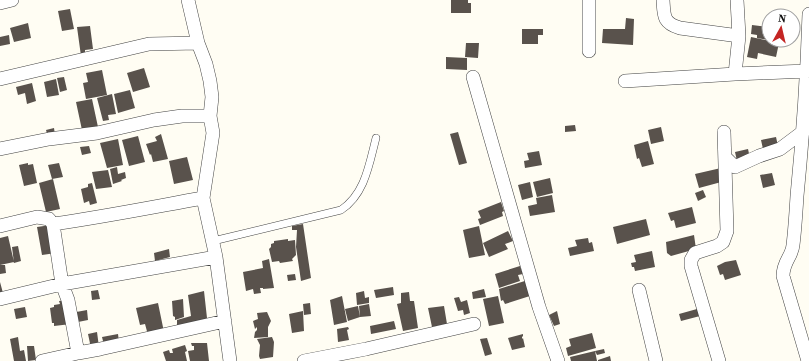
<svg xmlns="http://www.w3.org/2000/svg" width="809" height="361" viewBox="0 0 809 361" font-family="'Source Serif 4',serif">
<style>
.building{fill:#59524c}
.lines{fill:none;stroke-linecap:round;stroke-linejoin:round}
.service-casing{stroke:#434343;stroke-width:8}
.minor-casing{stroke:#434343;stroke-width:14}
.service{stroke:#fff;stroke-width:7}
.minor{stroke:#fff;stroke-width:13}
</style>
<rect width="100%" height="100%" fill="#fffdf3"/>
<path class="building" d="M451 0H468V3H471V13H451Z
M70 9 74 29 62 31 58 11Z
M626 18 634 19 633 45 602 43 603 29H625Z
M28 23 31 38 14 42 10 28Z
M752 25 769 27V40L757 38V35L751 34Z
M90 26 93 49 85 50V55L81 56 77 27Z
M522 29H543V35H538V44H522Z
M9 35 10 44 0 46V37Z
M751 37 779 43 776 57 758 53 757 59 747 57Z
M466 43H479L478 58 465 57Z
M446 57 467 58V70L446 69Z
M144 68 150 87 133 92 127 73Z
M102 70 107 95 86 99 83 83 88 82 86 73Z
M64 77 67 90 60 92 57 78Z
M56 79 59 95 47 97 44 82Z
M32 83 36 101 27 104 25 93 18 95 16 87Z
M130 90 135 108 118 113 114 94Z
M112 94 116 114 108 115 109 120 103 121 97 98Z
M92 99 98 127 82 130 76 102Z
M575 125 576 131 565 132V126Z
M661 127 664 141 651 144 648 130Z
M54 128 55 135 48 137 46 130Z
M458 132 467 163 459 165 450 134Z
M161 134 168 159 153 162 151 154 150 155 146 144 157 141 155 137Z
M138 136 145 162 129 166 122 140Z
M776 137 778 146 763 149 761 140Z
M118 139 123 165 107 168 100 143Z
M648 141 654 164 642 167 639 158 637 159 634 145Z
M89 146 91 153 82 155 80 147Z
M748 149 750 158 737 161 735 152Z
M539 151 542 165 525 168 524 161 529 160 527 153Z
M187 157 193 180 174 184 169 161Z
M28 163V165L33 164 37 183 24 186 19 165Z
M59 163 63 177 52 179 48 165Z
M117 167 118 174 125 172 126 178 121 180 122 181 113 184 110 169Z
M721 168 725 181 699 188 695 174Z
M108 170 112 187 96 189 92 172Z
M772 173 775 185 763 188 760 175Z
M550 178 553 193 537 197 533 182Z
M53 179 60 209 46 212 39 183Z
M530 182 533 197 522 200 518 185Z
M92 183 97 203 90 205 89 201 84 203 81 189 88 187V184Z
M703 190 706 197 698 201 695 193Z
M552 195 555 212 530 216 528 206 537 204 536 198Z
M501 202 504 211 502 212 503 216 480 225 478 219 481 218 478 211Z
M692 207 696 223 676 228 674 220 671 221 668 213Z
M646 219 650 235 617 244 613 227Z
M303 224 311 278 301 281 296 247 297 230H292V226Z
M51 225 56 253 42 255 37 227Z
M479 226 485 255 469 258 463 230Z
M508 231 513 241 505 244 508 249 489 257 483 243Z
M694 235 696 249 671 256 667 253 666 242Z
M8 236 14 262 0 265V238Z
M588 238 589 243 592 242 594 251 570 256 568 248 577 246 575 240Z
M288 239V241L295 240 296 255 292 259 293 261 280 263 279 261 272 262 269 249 271 247V244L274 243V241Z
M18 246 21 261 14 263 12 247Z
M169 249 170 257 155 261 154 253Z
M652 251 655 267 635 271 634 267H632L631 263 636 262 634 255Z
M269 259 274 288 263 289V288H260L261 293 254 294 253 289 246 291 243 272 263 268 262 261Z
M736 260 741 275 725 280 723 274 720 275 717 266 725 262Z
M0 265H5L6 273 0 274Z
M520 266 523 274 518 275 520 281 499 288 495 274Z
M295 274 296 280 288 281 287 275Z
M528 280 533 295 505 304 503 300 501 301 499 289Z
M0 282 3 293 0 294Z
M393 287 394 295 376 298 374 290Z
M484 289 486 297 473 299 472 292Z
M98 290 100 299 92 300 91 291Z
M204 291 207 318 203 322 177 327V320L191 316 188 295Z
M364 291 365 298 369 297V303L357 305 356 293Z
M409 292 410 301H414L418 328 403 331 397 304 401 303V293Z
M342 296 347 322 334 325 330 300Z
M498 296 504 323 489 326 483 299Z
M459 297 461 302 467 300 470 313 464 315 463 310 458 311 454 298Z
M183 299 184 317 175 320V317L173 316 172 301Z
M68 300 71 324 54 326V323H52L50 308 54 307V305L60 304 59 301Z
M158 303 164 332 148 335 145 324 140 325 136 308Z
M310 303 311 314 304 315 303 304Z
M369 304 371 316 360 317 359 306Z
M358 306 360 317 348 321 345 309Z
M444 306 447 324 432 327 428 308Z
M25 307 27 317 16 319 14 309Z
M697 309 700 316 681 321 679 314Z
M87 310 88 320 73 323 71 313Z
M303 311 304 331 292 333 289 314Z
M557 311 560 324 554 326 549 315Z
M267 312 271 321 268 327V337L254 338 255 332 257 330V327L255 329 253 321 258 319 257 313Z
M394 321 396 329 371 334 370 326Z
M348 327 349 329 347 330 349 340 338 342 337 329Z
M97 332 99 347 91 348 88 334Z
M592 333 596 348 568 356 566 348 571 346 569 339Z
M118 334 119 342 104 345 102 337Z
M523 334V336L522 337V339L523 338 525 347 512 350 508 338Z
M18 337 20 351 24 350 26 361H14L10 339Z
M272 337 274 342 273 357 260 359 259 356 260 345 257 339Z
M487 338 492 354 485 356 480 339Z
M191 343H207L209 361H190L188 351 194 350V346H192Z
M185 345 187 351 185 352 187 361H166L163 352 169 350 170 353H173L172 349Z
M27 346H34L36 360 28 361Z
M604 349 605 353 597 355 595 351Z
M595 351 597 361H571L570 357Z
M610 356 611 361H598V360Z"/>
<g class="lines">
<g class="service-casing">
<path id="service" d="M213 241 341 210C365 194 369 165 376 138"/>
</g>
<g class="minor-casing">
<path id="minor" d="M188 0 198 43 206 64 210 81 212 97 210 116 213 133 203 198 216 257 230 361
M589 0V51
M663 0C664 16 663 23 680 28L739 36
M737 0 739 36 735 74 807 71
M0 3 12 0
M473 77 539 307 558 361
M0 79 149 44 198 43
M625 81 735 74
M0 149 49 139 97 133 154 120 182 116H210
M725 157 735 167 759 156 780 149 804 131
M203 198C153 207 103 217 53 224L62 284 68 300 78 353 100 349 225 321
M0 226 37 217 49 219 53 224
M639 290 656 361
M0 299 62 284 216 257
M42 361 78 353
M304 361 366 349 474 324
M719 361 691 266V260L695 253 717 246 723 242 727 231 724 132
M808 361 783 276C783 261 792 257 793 245 795 229 796 212 797 196 803 135 807 75 809 14"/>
</g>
<use href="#service" class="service"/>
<use href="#minor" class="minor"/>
</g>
<g transform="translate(781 28) rotate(8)"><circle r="19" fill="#ffffff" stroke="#9f9f9f"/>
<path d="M0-3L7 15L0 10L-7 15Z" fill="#c42523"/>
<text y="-6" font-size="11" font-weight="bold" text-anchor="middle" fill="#101010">N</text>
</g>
</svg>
